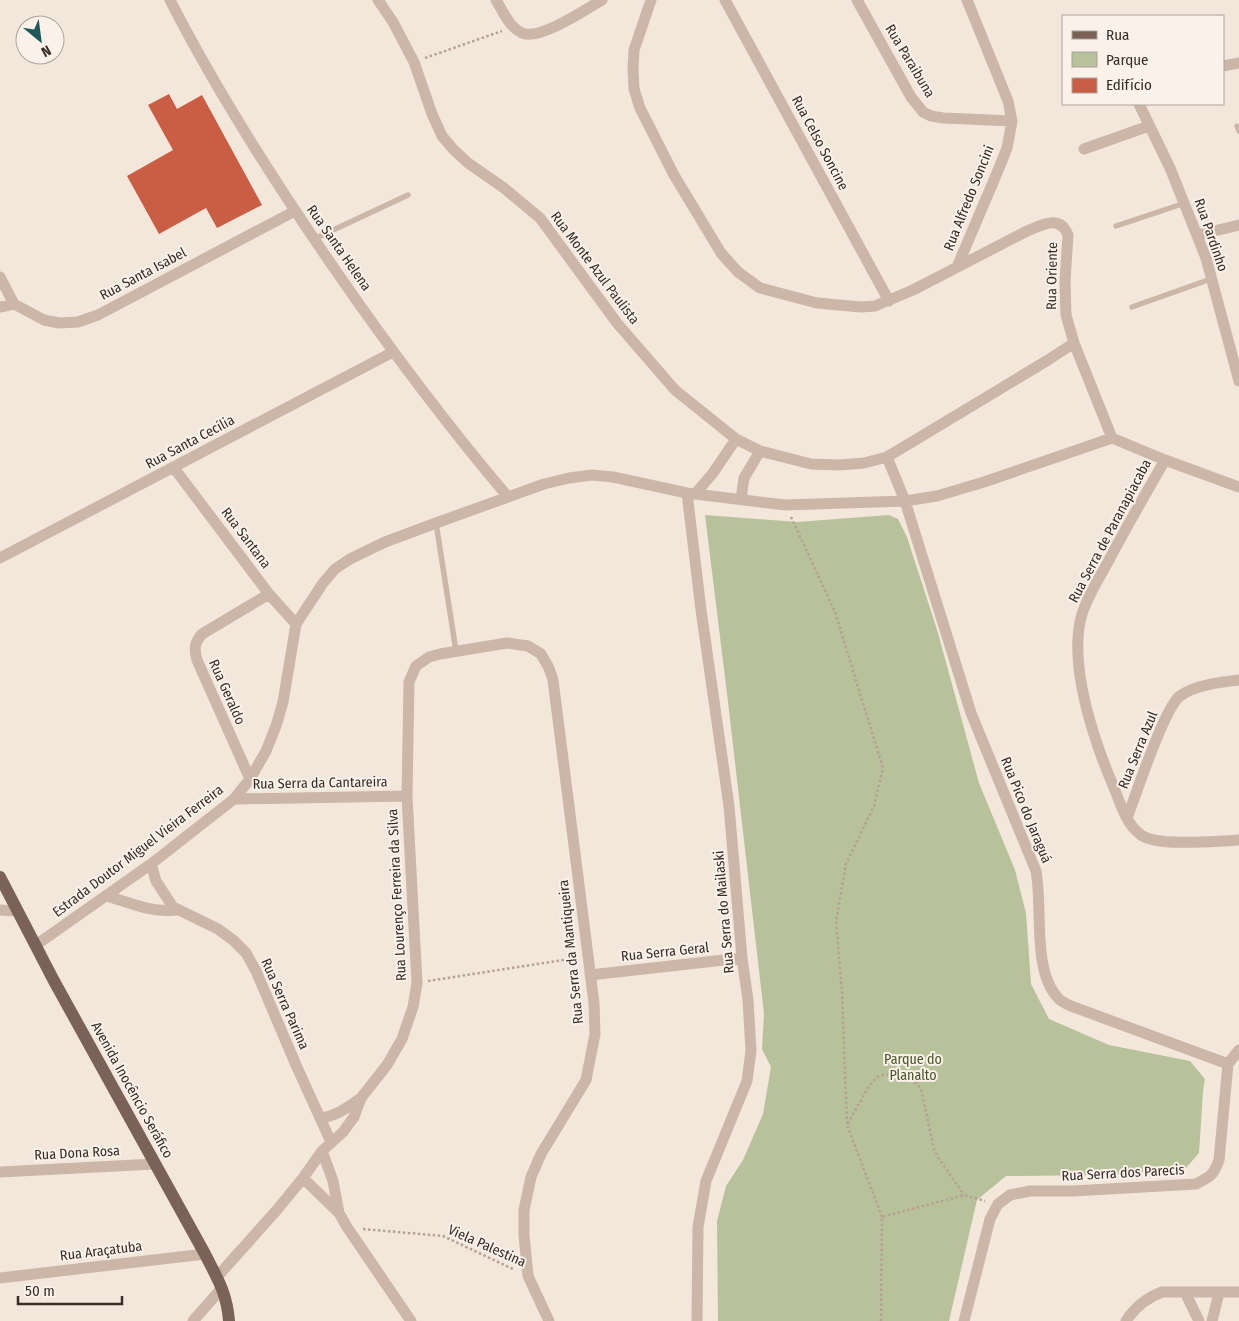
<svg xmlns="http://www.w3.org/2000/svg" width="1239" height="1321" viewBox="0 0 1239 1321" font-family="'Fira Sans Condensed',sans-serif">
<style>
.green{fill:#b7c29b}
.building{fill:#c95e44}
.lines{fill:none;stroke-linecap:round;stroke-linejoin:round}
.path{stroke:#b7a092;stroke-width:2.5;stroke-dasharray:2.5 2.5;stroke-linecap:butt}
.service{stroke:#cbb6a7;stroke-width:5.5}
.minor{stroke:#cbb6a7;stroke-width:11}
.primary{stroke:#7a6259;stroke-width:12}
.labels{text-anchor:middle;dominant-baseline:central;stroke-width:4;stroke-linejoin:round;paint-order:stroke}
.street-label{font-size:14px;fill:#382c28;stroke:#faf1e9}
.park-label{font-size:14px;fill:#49572b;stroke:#faf1e9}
</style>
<rect width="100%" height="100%" fill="#f3e7dc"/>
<path class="green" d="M705 515 797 522 889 515 898 519 907 537 938 633 979 783 1015 870 1026 913 1031 984 1049 1019 1109 1045 1190 1061 1205 1079 1203 1091 1199 1153 1186 1168 1110 1175 1006 1176 977 1200 949 1321H718L717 1221 726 1186 743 1160 763 1114 771 1067 762 1049 764 1014 728 702Z"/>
<path class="building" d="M169 94 177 109 202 95 262 205 217 228 206 208 159 234 127 176 173 150 148 105Z"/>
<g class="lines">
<path class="path" d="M425 58 502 31
M791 517 835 612 883 768 874 806 846 864 836 921 842 992 847 1125
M428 981 576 958
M882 1217 847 1125 869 1086 877 1077 885 1074 908 1078 914 1081 921 1089 934 1149 939 1159 964 1195
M363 1229 443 1236 515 1270
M881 1321 882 1217 964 1195 985 1201"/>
<path class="service" d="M1237 126 1239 131
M1116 226 1185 203
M314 239 408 195
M1132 307 1211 279
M436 523 456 651"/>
<path class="minor" d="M170 0C218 94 276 184 336 271 390 349 447 425 508 497
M378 0 393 22 414 62 432 114 442 136 453 149 468 163 504 188 540 218 617 323 675 390 736 439 760 451 811 464 839 465 864 463 887 457 1048 360 1074 343
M496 0C503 11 509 27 522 33 539 41 586 9 602 0
M651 0 634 50 633 69 634 89 640 108 674 175 721 253 738 272 760 288 817 303 861 307 875 306 913 290 1027 231C1042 225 1060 214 1068 235L1065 281 1066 315 1074 343 1112 438
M725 0 889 301
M857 0 911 97 923 112 931 116 943 118 1012 121
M1223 66 1239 63
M1139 104 1170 168 1206 258 1239 381
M1084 149 1149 126
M1197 235 1239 225
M957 267 997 173 1007 148 1012 121 1008 101 967 0
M0 277 14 304
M0 307 14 304 44 320 59 323 78 322 98 315 295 211
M887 457 905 501 971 713 1036 871C1043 908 1032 971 1058 998 1061 1002 1067 1004 1071 1006L1228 1064
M1165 460C1146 493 1127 526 1109 560 1100 577 1088 595 1082 614 1067 664 1095 744 1115 790 1121 806 1127 825 1141 835 1157 847 1218 841 1239 840
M174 468 269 594 296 624
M687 493 701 610 729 806 742 958 748 1000 751 1051 747 1081 706 1181 698 1227 697 1321
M696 493 713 473 736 439
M741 499 744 478 760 451
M0 558 393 352
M250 779 197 660C194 649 194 643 202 634L269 594
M234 799 407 796
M1127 818C1136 795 1164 708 1180 696 1195 685 1221 682 1239 680
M151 864 156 881 173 907 218 929 233 940 246 953 256 971 296 1065 331 1142
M107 896C130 903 152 913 176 910
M0 910 16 911
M36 945 151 864 234 799 250 779 266 751 276 726 283 702 296 624 323 583 335 569 350 559 385 542 436 523 544 484 569 478 592 475 613 477 687 493 785 505 905 501 937 496 984 482 1112 438 1165 460 1239 487
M590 975 742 958
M320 1118C337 1116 348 1107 361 1098
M322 1151 333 1181 339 1213
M0 1172 155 1164
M303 1178 339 1213 347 1227 411 1321
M217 1277 276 1211 303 1178 322 1151 343 1132 354 1117 361 1098 387 1065 402 1039 413 1007 417 983 407 796 409 682 416 666 429 657 440 654 507 643 528 646 541 654 549 668 553 680 594 1003 595 1034 586 1080 541 1154 531 1177 524 1210V1235L528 1276 549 1321
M0 1278 205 1254
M1185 1292 1199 1321
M193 1321 222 1288
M964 1321 990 1219 998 1204 1010 1195 1030 1191H1073L1196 1184C1210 1177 1214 1175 1219 1160L1228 1064 1239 1050
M1126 1321C1135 1307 1146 1298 1162 1292H1239
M1212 1321 1219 1293"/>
<path class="primary" d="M0 877 54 981 205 1254C217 1278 227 1293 229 1321"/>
</g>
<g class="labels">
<g class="street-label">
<text transform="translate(910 61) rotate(59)">Rua Paraibuna</text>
<text transform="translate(820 143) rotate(62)">Rua Celso Soncine</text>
<text transform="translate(969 198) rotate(-68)">Rua Alfredo Soncini</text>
<text transform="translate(1211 235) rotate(71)">Rua Pardinho</text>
<text transform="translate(339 248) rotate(55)">Rua Santa Helena</text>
<text transform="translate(595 268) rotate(53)">Rua Monte Azul Paulista</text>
<text transform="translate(143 274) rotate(-28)">Rua Santa Isabel</text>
<text transform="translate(1052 276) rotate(-89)">Rua Oriente</text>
<text transform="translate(190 442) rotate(-28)">Rua Santa Cecília</text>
<text transform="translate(1110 531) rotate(-62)">Rua Serra de Paranapiacaba</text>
<text transform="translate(246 538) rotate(53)">Rua Santana</text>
<text transform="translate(227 692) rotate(66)">Rua Geraldo</text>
<text transform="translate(1138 750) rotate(-68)">Rua Serra Azul</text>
<text transform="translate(320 783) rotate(-1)">Rua Serra da Cantareira</text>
<text transform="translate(1026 810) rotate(68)">Rua Pico do Jaraguá</text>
<text transform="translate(138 851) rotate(-37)">Estrada Doutor Miguel Vieira Ferreira</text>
<text transform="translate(397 895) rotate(-93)">Rua Lourenço Ferreira da Silva</text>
<text transform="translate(724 912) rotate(-95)">Rua Serra do Mailaski</text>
<text transform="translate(571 952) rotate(-96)">Rua Serra da Mantiqueira</text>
<text transform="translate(665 952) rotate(-6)">Rua Serra Geral</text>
<text transform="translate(285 1004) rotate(66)">Rua Serra Parima</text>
<text transform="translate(132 1090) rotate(61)">Avenida Inocêncio Seráfico</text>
<text transform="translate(77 1153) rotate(-3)">Rua Dona Rosa</text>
<text transform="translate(1123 1173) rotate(-3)">Rua Serra dos Parecis</text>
<text transform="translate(487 1246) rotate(24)">Viela Palestina</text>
<text transform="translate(101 1251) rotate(-7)">Rua Araçatuba</text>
</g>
<g class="park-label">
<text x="913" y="1059">Parque do<tspan x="913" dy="16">Planalto</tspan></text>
</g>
</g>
<rect x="1062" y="15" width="162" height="90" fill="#faf1e9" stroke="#aca29c"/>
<rect x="1072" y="31" width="25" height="8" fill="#7a6259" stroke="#aca29c"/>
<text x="1106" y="40" font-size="15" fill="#382c28">Rua</text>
<rect x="1072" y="52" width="25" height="15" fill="#b7c29b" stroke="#aca29c"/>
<text x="1106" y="65" font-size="15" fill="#382c28">Parque</text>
<rect x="1072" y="78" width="25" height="15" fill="#c95e44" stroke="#aca29c"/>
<text x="1106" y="90" font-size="15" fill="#382c28">Edifício</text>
<g transform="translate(40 40) rotate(151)"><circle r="24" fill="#faf1e9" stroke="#aca29c"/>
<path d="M0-4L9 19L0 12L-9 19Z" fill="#1c595b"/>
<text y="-8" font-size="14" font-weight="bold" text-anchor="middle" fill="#382c28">N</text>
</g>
<path d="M18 1296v8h104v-8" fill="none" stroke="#382c28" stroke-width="2.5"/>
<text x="25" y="1296" font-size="15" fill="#382c28" stroke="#faf1e9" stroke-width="4" paint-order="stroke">50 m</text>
</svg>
